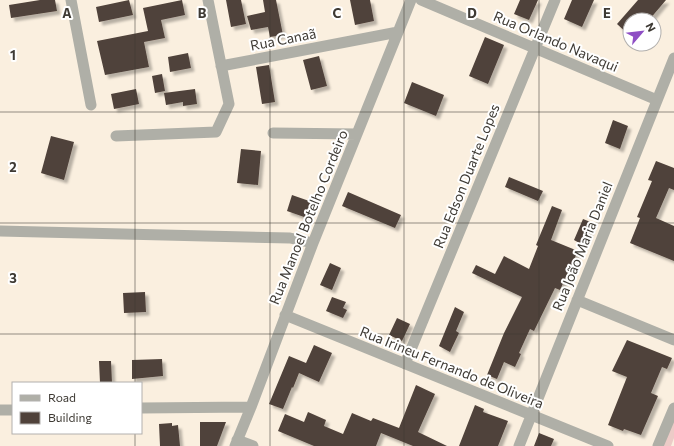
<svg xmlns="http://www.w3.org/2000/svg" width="674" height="446" viewBox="0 0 674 446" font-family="Commissioner,sans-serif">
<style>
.green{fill:#eccbc7}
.building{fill:#50423a;filter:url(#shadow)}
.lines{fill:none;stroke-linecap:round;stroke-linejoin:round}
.street{stroke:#afafa7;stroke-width:11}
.grid{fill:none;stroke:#3e3a34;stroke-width:1;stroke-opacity:0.55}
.labels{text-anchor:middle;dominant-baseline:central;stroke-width:4;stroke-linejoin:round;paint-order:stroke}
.street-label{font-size:14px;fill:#3e3a34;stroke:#fff}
.grid-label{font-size:13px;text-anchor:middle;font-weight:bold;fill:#3e3a34;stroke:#fff;stroke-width:4;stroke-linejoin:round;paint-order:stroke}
</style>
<defs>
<filter id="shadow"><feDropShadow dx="3.5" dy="3.5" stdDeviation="1" flood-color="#0004"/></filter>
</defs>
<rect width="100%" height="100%" fill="#faefdf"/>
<path class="green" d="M674 420V438L671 446H663Z"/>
<path class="building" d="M40 0H55L57 11 11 18 9 5Z
M129 0 133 15 99 22 96 7Z
M182 0 185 15 161 20 165 38 144 42 149 67 105 75 97 41 148 31 143 8Z
M226 0H241L246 24 231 27Z
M263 0H276L283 35 270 37 268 27 251 30 247 16 265 12Z
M350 0H370L374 21 355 25Z
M520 0H538L529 20 514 14Z
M572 0H594L582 27 564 19Z
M638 0H666L649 20H630V36L617 24Z
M485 37 504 45 488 84 469 76Z
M188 53 191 68 170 72 168 57Z
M319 56 327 86 311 90 303 60Z
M269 65 275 102 262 104 256 67Z
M162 74 165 91 155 93 152 76Z
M412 82 444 95 436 116 404 103Z
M136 89 139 104 114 109 111 94Z
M195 89 197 104 183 106V102L166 105 164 93Z
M613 120 628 126 620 149 605 143Z
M51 136 74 142 64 180 41 173Z
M241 149 261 151 258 185 237 183Z
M656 161 674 168V190L669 188 656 218 674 226V261L630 243 640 218 637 217 652 181 648 180Z
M509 177 543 191 538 201 505 187Z
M348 192 401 215 395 228 342 206Z
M292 195 312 202 307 218 287 211Z
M552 206 562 210 551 240 578 251 560 290 555 288 534 331 530 329 519 353 521 354 515 367 504 362 497 379 487 375 504 333 522 297 472 273 476 265 495 274 504 256 529 269 538 246 536 245Z
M583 219 593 223 583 245 574 240Z
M330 263 341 268 332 290 320 285Z
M145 292 146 312 124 313 123 293Z
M332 297 346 302 343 308 347 310 343 318 326 311Z
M455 307 464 312 456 331 459 333 450 352 439 346Z
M397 318 410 324 402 341 389 335Z
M627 340 672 358 667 369 662 367 651 393 658 396 641 435 624 429 623 431 608 425 627 377 612 371Z
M314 345 332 353 319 382 299 373 293 388 292 387 283 409 269 404 289 356 306 363Z
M162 359 163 376 132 379V360Z
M99 361H111L112 383H100Z
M416 385 435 394 418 432 447 446H413L381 433 376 446H314L278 431 285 414 304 422 308 412 326 420 324 426 343 434 352 413 371 421 373 418 399 428Z
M475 405 484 409 483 412 508 421 498 446H459Z
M200 422H226L217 446H200Z
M172 423V426L178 425 180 446H160L159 424Z
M539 433 554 439 551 446H534Z"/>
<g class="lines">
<path class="street" d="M71 0 91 105
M421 0 657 100
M221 66 398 32
M273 133 357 134
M116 136 216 132 229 104 208 0
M0 231 290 238 313 243
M577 300 674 340
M285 315 608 446
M405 364 555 0
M141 408 251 407
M0 410H13
M237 440 253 446
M235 446 251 407 313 243 411 0
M519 446 674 58
M658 446 674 408"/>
</g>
<path class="grid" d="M135 0V383M270 0V446M404 0V446M539 0V446M0 112H674M0 223H674M0 334H674M135 433V446"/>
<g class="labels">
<g class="street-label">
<text transform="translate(283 39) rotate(-11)">Rua Canaã</text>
<text transform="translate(556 41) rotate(23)">Rua Orlando Navaqui</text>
<text transform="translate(466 176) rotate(-68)">Rua Edson Duarte Lopes</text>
<text transform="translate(308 217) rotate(-68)">Rua Manoel Botelho Cordeiro</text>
<text transform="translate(582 246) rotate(-68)">Rua João Maria Daniel</text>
<text transform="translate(452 367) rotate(22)">Rua Irineu Fernando de Oliveira</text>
</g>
</g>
<g class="grid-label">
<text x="67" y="18">A</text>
<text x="202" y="18">B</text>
<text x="337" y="18">C</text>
<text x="472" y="18">D</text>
<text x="607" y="18">E</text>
<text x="13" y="60">1</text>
<text x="13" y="172">2</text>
<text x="13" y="283">3</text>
</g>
<rect x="12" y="382" width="130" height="52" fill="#ffffff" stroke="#b2b0ae"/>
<rect x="20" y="395" width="20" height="6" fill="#afafa7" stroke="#b2b0ae"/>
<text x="48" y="402" font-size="12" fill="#3e3a34">Road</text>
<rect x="20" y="412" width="20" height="12" fill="#50423a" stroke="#b2b0ae"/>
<text x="48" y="422" font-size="12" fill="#3e3a34">Building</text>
<g transform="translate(642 32) rotate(62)"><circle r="19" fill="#ffffff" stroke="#b2b0ae"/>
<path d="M0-3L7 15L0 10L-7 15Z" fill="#8e4ec4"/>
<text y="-6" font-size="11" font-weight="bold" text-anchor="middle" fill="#3e3a34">N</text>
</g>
</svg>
